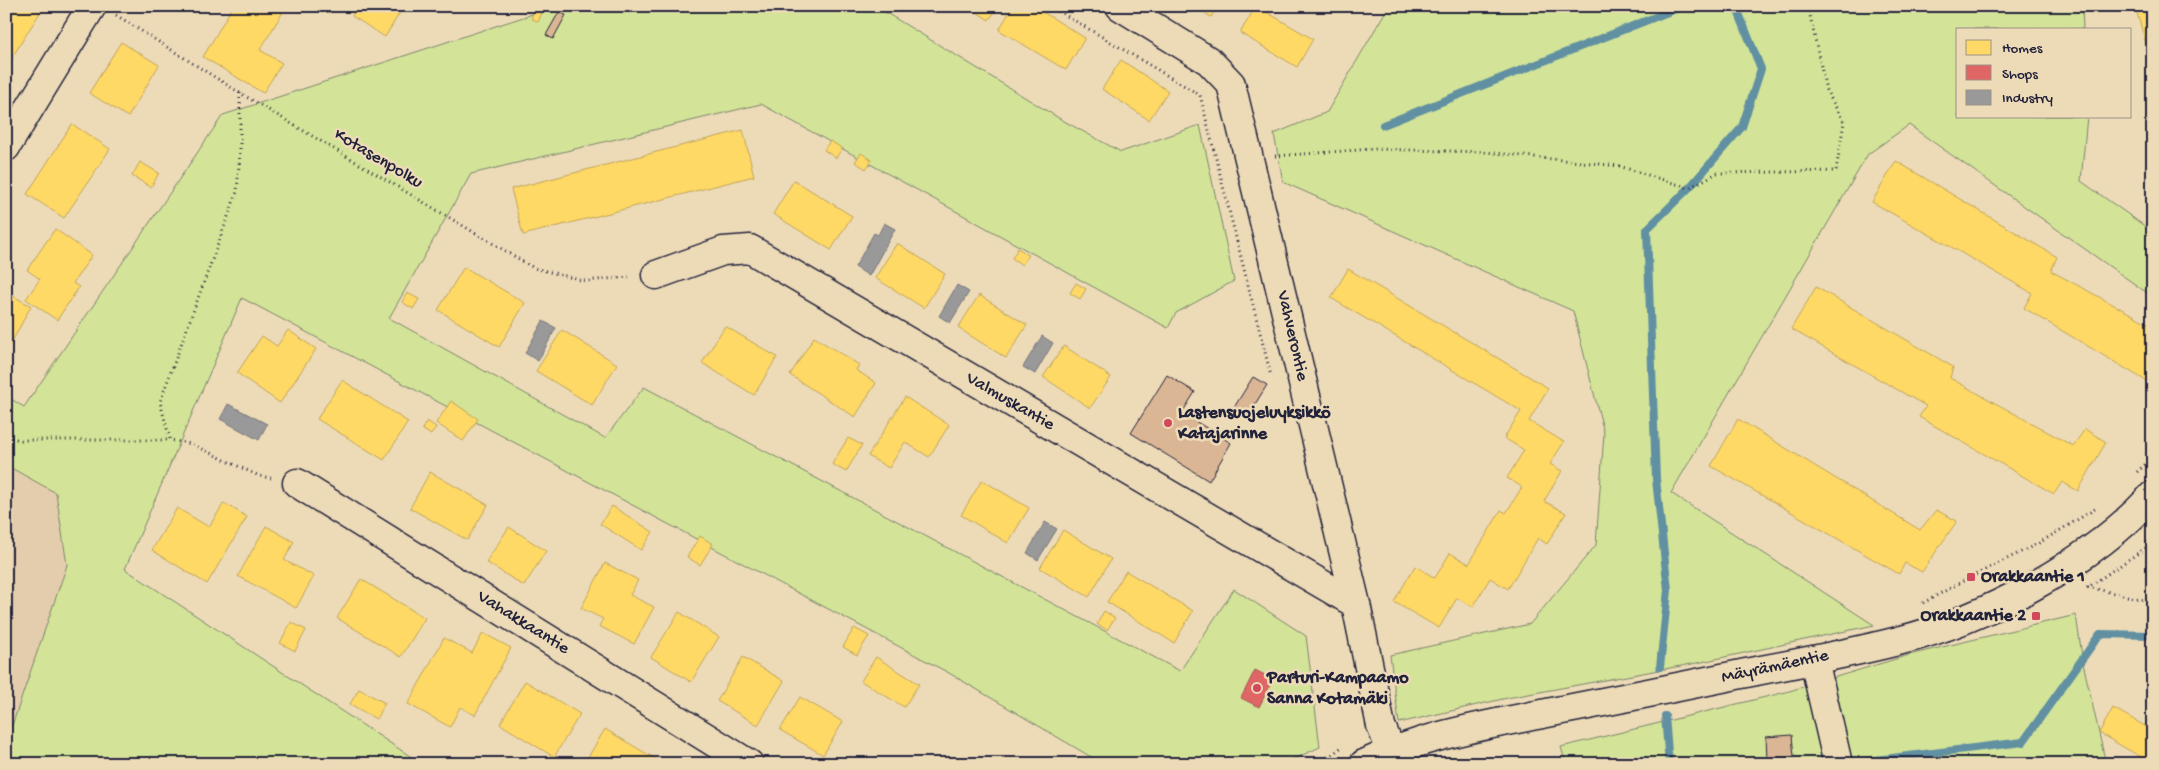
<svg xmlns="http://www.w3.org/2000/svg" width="2159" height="770" viewBox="0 0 2159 770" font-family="'Gochi Hand',sans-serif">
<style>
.built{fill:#e4cdac}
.green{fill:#d3e498;stroke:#7a836a}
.homes{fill:#ffd966;stroke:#bda259}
.shops{fill:#e06666;stroke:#a75259}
.industry{fill:#999;stroke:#75757d}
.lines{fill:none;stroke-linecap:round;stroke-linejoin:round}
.stream{stroke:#6090a2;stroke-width:8}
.building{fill:#dbb695;stroke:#22223b}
.minor-casing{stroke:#22223b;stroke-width:31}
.tertiary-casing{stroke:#22223b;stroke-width:31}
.path{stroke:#22223b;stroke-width:3;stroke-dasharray:1 4;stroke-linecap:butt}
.minor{stroke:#eddbb8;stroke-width:28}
.tertiary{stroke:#eddbb8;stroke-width:28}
.poi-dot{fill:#d1495b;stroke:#eddbb8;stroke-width:2}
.labels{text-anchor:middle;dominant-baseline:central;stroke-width:5;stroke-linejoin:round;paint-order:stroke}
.street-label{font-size:18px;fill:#22223b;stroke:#eddbb8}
.poi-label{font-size:18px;font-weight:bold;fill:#22223b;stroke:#eddbb8;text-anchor:start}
</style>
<rect width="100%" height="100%" fill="#eddbb8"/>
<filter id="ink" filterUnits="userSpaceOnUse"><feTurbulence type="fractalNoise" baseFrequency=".02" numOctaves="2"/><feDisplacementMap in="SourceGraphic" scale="10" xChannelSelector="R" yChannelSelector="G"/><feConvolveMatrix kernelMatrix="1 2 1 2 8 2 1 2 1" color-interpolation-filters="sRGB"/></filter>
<g filter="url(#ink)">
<path class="built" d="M6 465 56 493 67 565 8 739Z"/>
<path class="green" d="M557 6H875L1062 120 1121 152 1200 125 1234 281 1176 313 1168 328 761 104 471 174 389 318 605 438 644 387 1180 671 1234 589 1306 636 1320 747 1283 764H1103L949 673 242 298 125 569 422 764H6V743L67 565 56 493 6 465V396L24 407 223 115Z
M1384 6H2082L2083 29H1958V116H2087L2081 181 2153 232V297L1909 125 1868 154 1671 493 1874 625 1697 663 1507 698 1399 723 1390 655 1530 624 1596 545 1604 433 1573 311 1283 182 1274 134 1327 112 1387 9Z
M2076 615 2083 663 2106 764H1566L1561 747 1786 692 1909 655Z"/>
<path class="homes" d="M6 6H44L6 67Z
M233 6H274L283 12 260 50 282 63 263 93 203 57Z
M358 6H404L385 37 352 16Z
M536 6 544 8 538 22 531 18Z
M968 6H999L989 20Z
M1013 6H1033L1085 38 1066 70 999 30Z
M1194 6H1218L1211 17Z
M1256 6 1313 39 1297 67 1240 33Z
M2135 6H2153V42L2146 44Z
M121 42 159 65 128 117 89 93Z
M1121 60 1168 91 1149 120 1102 89Z
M72 124 110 149 64 218 27 194Z
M743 130 754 176 523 235 511 189Z
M830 141 842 148 836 158 824 150Z
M861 153 872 160 866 169 855 162Z
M1896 161 2057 257 2051 271 2153 326V385L2024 308 2032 293 1872 202Z
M140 162 159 173 151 187 132 176Z
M794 180 852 216 831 250 773 214Z
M55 229 92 255 73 283 79 287 57 320 26 299 40 279 27 270Z
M897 243 945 274 924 308 875 278Z
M1018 248 1028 255 1022 265 1012 258Z
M464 267 525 303 499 347 438 310Z
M1348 269 1548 388 1529 421 1564 442 1550 464 1562 471 1544 501 1566 513 1547 544 1538 538 1508 589 1490 578 1473 607 1457 598 1439 628 1394 602 1415 566 1435 578 1450 553 1469 564 1501 510 1506 513 1522 487 1507 478 1524 450 1504 438 1521 411 1331 298Z
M1076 283 1086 289 1080 299 1070 293Z
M1816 287 1953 367 1950 378 2073 446 2085 429 2106 442 2078 491 2062 482 2054 494 1919 417 1926 406 1791 329Z
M6 292 31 306 6 353Z
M407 293 419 299 413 309 402 302Z
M979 295 1027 325 1006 358 958 328Z
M725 326 777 357 754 395 702 363Z
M288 330 316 349 280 403 237 373 262 336 277 346Z
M562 330 617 364 592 405 536 371Z
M814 337 859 365 856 370 876 383 855 417 790 375Z
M1064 346 1111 377 1090 408 1043 377Z
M342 380 408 422 384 460 317 419Z
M905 397 949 425 929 457 905 442 889 468 868 456Z
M451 401 478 419 463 441 436 423Z
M1738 419 1920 530 1936 510 1957 521 1922 572 1905 563 1899 574 1711 466Z
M427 421 436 427 431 435 422 429Z
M848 438 862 445 846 472 832 464Z
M430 472 488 505 467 540 410 508Z
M982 480 1029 508 1008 543 961 515Z
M224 503 247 517 207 584 152 550 177 508 209 527Z
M612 506 653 532 641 550 600 524Z
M266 526 294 542 284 560 314 576 296 608 238 576Z
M509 527 546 551 524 586 486 562Z
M1063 530 1111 559 1089 597 1040 568Z
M700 536 713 544 700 565 687 557Z
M605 563 638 580 630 595 654 607 634 644 599 626 603 619 581 608Z
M1126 571 1193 611 1174 643 1107 602Z
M361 579 425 618 401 657 337 618Z
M1104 611 1115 618 1107 630 1097 624Z
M679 612 719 637 691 682 651 657Z
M291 622 306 630 295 651 280 643Z
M854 628 869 636 857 655 843 647Z
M483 633 511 648 475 715 460 707 450 727 408 704 444 638 472 653Z
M743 657 784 681 758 725 717 701Z
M876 657 919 684 904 707 861 681Z
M525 681 580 714 554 757 500 724Z
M359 689 385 703 376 719 350 704Z
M800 697 843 722 823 755 780 730Z
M2113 708 2145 726 2153 712V764L2099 733Z
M605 729 664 764H584Z"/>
<path class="shops" d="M1255 670 1273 679 1259 707 1241 698Z"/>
<path class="industry" d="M884 223 895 229 869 276 855 267 874 233 878 235Z
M957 285 969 292 950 323 939 316Z
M543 321 556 328 538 361 525 353Z
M1042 336 1053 343 1035 374 1023 367Z
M228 404 267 424 259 440 220 419Z
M1045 522 1057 529 1038 560 1027 553Z"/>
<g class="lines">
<path class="stream" d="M1383 125 1683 6
M1660 667 1668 590 1656 479 1647 229 1689 188 1742 127 1761 69 1736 6
M1665 716 1669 764
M1859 762 2023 742 2100 634 2153 635"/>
</g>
<path class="building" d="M559 12 566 15 553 39 546 35Z
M1167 375 1195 392 1182 413 1231 443 1209 481 1131 433Z
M1253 377 1267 385 1247 417 1233 409Z
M1792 735 1794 757 1767 759 1766 737Z"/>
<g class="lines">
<g class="minor-casing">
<path id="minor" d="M1120 6 1209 61 1231 84 1356 604 1381 726 1391 750
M6 147 92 6
M656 275 723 251 750 249 1356 604
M297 483 749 764
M1814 660 1838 764"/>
</g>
<g class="tertiary-casing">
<path id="tertiary" d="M1364 764C1423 735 1488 725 1552 712 1620 699 1688 685 1756 671 1804 662 1851 653 1898 641 1986 619 2092 562 2153 495"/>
</g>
<path class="path" d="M1050 6 1200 95 1271 376
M118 9 130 6
M116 15 240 93 534 268 585 281 629 277
M240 93V151L237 192 160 402 170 440 191 444 259 476 271 478
M1275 156 1372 149 1486 152 1619 166 1689 188 1717 173 1836 171 1844 122 1826 90 1808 6
M6 437 21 440H170
M2137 472 2153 457
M2088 587 2153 602
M2087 588 2150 545 2145 539
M1923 603 1965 580 2039 543 2095 509
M1320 764 1343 746"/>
<use href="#minor" class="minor"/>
<use href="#tertiary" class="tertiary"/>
</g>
</g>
<g class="poi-dot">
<circle cx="1168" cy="423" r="5"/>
<rect x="1966" y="572" width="10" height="10" rx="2.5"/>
<rect x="2031" y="611" width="10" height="10" rx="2.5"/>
<circle cx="1257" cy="688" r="5"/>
</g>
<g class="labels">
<g class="street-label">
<text transform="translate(378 159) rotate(31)">Kotasenpolku</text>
<text transform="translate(1292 336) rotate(77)">Vahverontie</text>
<text transform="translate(1010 402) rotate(30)">Valmuskantie</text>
<text transform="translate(523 623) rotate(32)">Vahakkaantie</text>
<text transform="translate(1775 667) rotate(-12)">Mäyrämäentie</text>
</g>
<g class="poi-label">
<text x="1178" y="413">Lastensuojeluyksikkö<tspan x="1178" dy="21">Katajarinne</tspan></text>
<text x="1981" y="577">Orakkaantie 1</text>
<text x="2026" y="616" text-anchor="end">Orakkaantie 2</text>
<text x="1267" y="678">Parturi-Kampaamo<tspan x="1267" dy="21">Sanna Kotamäki</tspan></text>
</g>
</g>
<rect width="2159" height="770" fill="none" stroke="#eddbb8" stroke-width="25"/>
<rect x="12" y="12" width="2134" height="745" fill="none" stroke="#22223b" stroke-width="2" filter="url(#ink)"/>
<rect x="1956" y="28" width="175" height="90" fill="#eddbb8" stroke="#9c9186"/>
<rect x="1966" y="40" width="25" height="15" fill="#ffd966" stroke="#9c9186"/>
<text x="2002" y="52" font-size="15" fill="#22223b">Homes</text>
<rect x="1966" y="65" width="25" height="15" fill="#e06666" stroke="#9c9186"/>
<text x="2002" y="78" font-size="15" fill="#22223b">Shops</text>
<rect x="1966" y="90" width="25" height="15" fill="#999999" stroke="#9c9186"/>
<text x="2002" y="102" font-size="15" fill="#22223b">Industry</text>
</svg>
